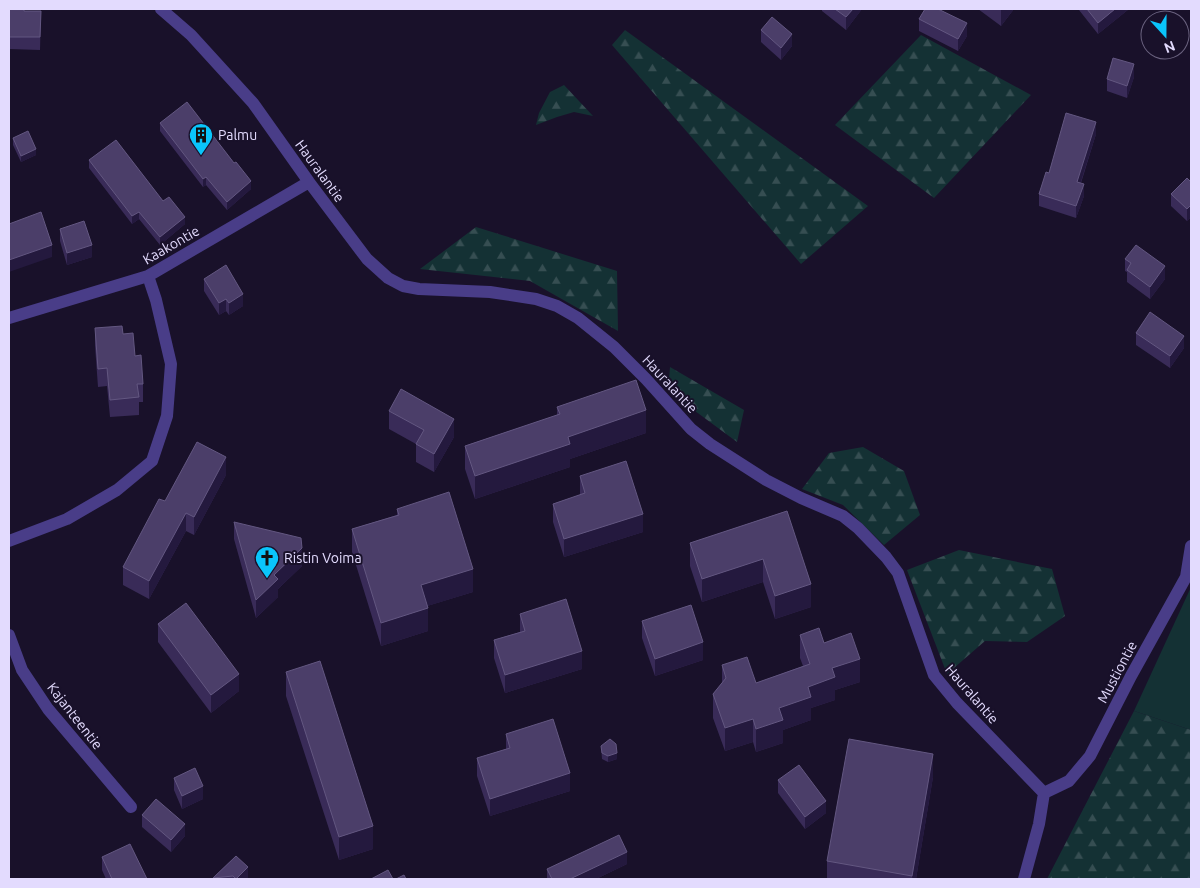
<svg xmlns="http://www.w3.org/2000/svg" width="1200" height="888" viewBox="0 0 1200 888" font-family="Ubuntu,sans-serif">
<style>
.green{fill:#143134}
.forest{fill:url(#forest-firs)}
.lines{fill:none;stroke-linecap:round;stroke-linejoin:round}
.minor{stroke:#493d88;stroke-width:12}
.wall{fill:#392b58}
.shaded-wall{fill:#24193e}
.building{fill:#4b3e69;stroke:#635781}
.labels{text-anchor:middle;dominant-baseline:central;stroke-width:4;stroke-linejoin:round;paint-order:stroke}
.poi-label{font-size:14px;fill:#e3dbfe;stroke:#19112a;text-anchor:start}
.street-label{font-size:14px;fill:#e3dbfe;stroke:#19112a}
</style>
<defs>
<pattern id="forest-firs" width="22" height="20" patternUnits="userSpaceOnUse" patternTransform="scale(1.25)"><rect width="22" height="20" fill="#143134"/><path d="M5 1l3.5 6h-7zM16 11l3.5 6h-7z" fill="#364e52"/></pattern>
</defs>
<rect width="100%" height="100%" fill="#19112a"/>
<path class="green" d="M1191 587V730L1134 711Z"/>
<path class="forest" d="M625 30 868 206 801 264 612 45Z
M921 35 1031 95 934 198 835 125Z
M564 85 593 116 574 112 557 117 536 125 539 113 550 92Z
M476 227 617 271 618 331 530 281 420 269Z
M670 367 744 410 737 442 668 391Z
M863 447 904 471 920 515 884 545 843 505 802 489 829 453Z
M959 550 1052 569 1065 616 1027 642 985 641 947 674 907 570Z
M1134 711 1191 730V879H1047Z"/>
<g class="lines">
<path class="minor" d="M161 9 191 35 253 103 309 182 367 259 388 278 403 286 419 289 490 292 536 299 557 306 578 318 614 347 646 379 691 429 710 444 766 480 801 498 843 516 858 528 886 557 898 573 934 675 957 703 1044 793
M9 318 148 276 309 182
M9 541 67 519 117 490 152 461 167 416 171 364 156 300 148 276
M9 635 22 670 48 709 131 807
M1044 793 1069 781 1090 756 1131 676 1186 577 1191 546
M1024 879 1039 824 1044 793"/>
</g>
<path class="wall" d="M9 9 24 11H41L40 50 9 49Z
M822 9H862L846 30 822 11Z
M978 9H1014L1001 26Z
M1079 9H1129L1098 34 1079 10Z
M919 19 967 36 958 51 919 31Z
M761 30 792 46 781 60 761 42Z
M1134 77 1127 98 1107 91V79Z
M160 123 234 163 251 189 227 210 206 185 203 187 160 131Z
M1096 134 1081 183 1084 196 1076 218 1039 206V194L1049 173Z
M13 138 36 155 21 162 13 145Z
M89 160 163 201 185 224 160 245 139 219 132 224 89 168Z
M1191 182V217L1187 221 1171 206V194Z
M60 229 92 257 67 265 60 241Z
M1125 259 1165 279 1150 299 1127 282V272L1125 271Z
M204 279 243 306 229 315 226 311 219 315 204 291Z
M95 328 123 334 135 356 143 384V402H139V415L110 417 107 386 98 387 95 346Z
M1136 333 1184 348 1170 368 1136 345Z
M557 407 646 433 570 459V467L475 499 465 469V446L557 415Z
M389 411 454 437 434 472 416 462V444L389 429Z
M226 475 194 535 186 531 149 599 123 585V567L165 501Z
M580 476 643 532 564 557 553 522V504L580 495Z
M397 509 473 592 427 606 428 631 381 646 352 552V529L397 515Z
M787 511 811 607 775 619 763 582 702 602 690 566V543Z
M234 522 302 566 278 589V597L256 618 234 539Z
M520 614 582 669 505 693 494 658V640L520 632Z
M642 621 703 660 655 676 642 638Z
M158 624 239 691 211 713 158 642Z
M800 635 824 643 860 682 835 690V700L811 708V720L783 730V743L756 752 753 742 725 751 713 718V694L722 683V665L756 683 803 666 800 658Z
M286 672 373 849 339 860 286 696Z
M506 734 570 791 490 816 477 776V758L506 749Z
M601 746 617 759 608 762 602 759Z
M933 777 916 879H827V861Z
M174 778 203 799 182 809 174 790Z
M778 780 826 813 805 829 778 793Z
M142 815 185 836 171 852 142 827Z
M236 856 248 879H213V878Z
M102 857 147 879H106L102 870Z
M627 864 596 879H547V869Z"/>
<path class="shaded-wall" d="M853 9H862L846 30V17Z
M1001 9H1014L1001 26Z
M1115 9H1129L1098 34V23Z
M967 23V36L958 51V39Z
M792 34V46L781 60V48Z
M1134 64V77L1127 98V86Z
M1096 122V134L1077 194V182Z
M36 149V155L21 162V156Z
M206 177V185L203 187V179Z
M251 181V189L227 210V202Z
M1084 184V196L1076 218V206Z
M1191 205V217L1187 221V209Z
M139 212V219L132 224V216Z
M185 217V224L160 245V237Z
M52 245V257L9 272V260Z
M92 245V257L67 265V253Z
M1165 266V279L1150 299V287Z
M243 294V306L229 315V303Z
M226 299V311L219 315V303Z
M1184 336V348L1170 368V356Z
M646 410V433L570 459V467L475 499V476L568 437Z
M454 419V437L434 472V454Z
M226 457V475L194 535V517Z
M186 513V531L149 599V581Z
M643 514V532L564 557V539Z
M302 548V566L278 589V597L256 618V600L274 575Z
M763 559V582L702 602V579Z
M473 569V592L421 608V585Z
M811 584V607L775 619V596Z
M428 608V631L381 646V623Z
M703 642V660L655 676V659Z
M582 651V669L505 693V675Z
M860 659V682L835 690V700L811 708V720L783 730V743L756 752V729L779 708 832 668Z
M239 674V691L211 713V695Z
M753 719V742L725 751V728Z
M617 753V759L608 762V756Z
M933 754V777L916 879H912Z
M570 773V791L490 816V799Z
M203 786V799L182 809V796Z
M826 801V813L805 829V817Z
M185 824V836L171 852V840Z
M373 826V849L339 860V837Z
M627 852V864L596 879H570Z
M248 867V879H236Z"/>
<path class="building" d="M9 9H24V11H41L40 37H9Z
M835 9H853L846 17Z
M925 9H938L967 23 958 39 919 19Z
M1087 9H1115L1098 23Z
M772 17 792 34 781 48 761 30Z
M1113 58 1134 64 1127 86 1107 79Z
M187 102 234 163 236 162 251 181 227 202 206 177 203 179 160 123Z
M1066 113 1096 122 1077 182 1084 184 1076 206 1039 194 1046 172 1049 173Z
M28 131 36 149 21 156 13 138Z
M116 140 163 201 169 197 185 217 160 237 139 212 132 216 89 160Z
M1187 178 1191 182V205L1187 209 1171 194Z
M41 212 52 245 9 260V224Z
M84 221 92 245 67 253 60 229Z
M1136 245 1165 266 1150 287 1127 270 1131 263 1125 259Z
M226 265 243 294 229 303 226 299 219 303 204 279Z
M1150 312 1184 336 1170 356 1136 333Z
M122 326 123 334 133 333 135 356 141 355 143 384H137L139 397 110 400 107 368 98 369 95 328Z
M636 380 646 410 568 437 570 444 475 476 465 446 560 414 557 407Z
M401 389 454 419 434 454 416 444 424 430 389 411Z
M197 442 226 457 194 517 186 513 149 581 123 567 159 499 165 501Z
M626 461 643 514 564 539 553 504 585 493 580 476Z
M449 492 473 569 421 585 428 608 381 623 352 529 399 515 397 509Z
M787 511 811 584 775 596 763 559 702 579 690 543Z
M234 522 301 538 302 548 274 575 278 579 256 600Z
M566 599 582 651 505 675 494 640 525 631 520 614Z
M186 603 239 674 211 695 158 624Z
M691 605 703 642 655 659 642 621Z
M819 628 824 643 851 633 860 659 832 668 835 677 808 687 811 697 779 708 783 720 756 729 753 719 725 728 713 694 726 678 722 665 747 657 756 683 810 664 800 635Z
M320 661 373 826 339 837 286 672Z
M553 719 570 773 490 799 477 758 510 748 506 734Z
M610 739 616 744 617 753 608 756 602 753 601 746Z
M849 739 933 754 912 876 827 861Z
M799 765 826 801 805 817 778 780Z
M195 768 203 786 182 796 174 778Z
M156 799 185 824 171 840 142 815Z
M619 835 627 852 570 879H552L547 869Z
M130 844 147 879H112L102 857Z
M236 856 248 867 236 879 233 876 213 878Z
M388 870 393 879H371Z
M404 875 406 879H396Z"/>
<defs>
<g id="building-pin" transform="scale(1.25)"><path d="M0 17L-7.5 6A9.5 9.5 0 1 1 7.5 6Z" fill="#0ac5fb" stroke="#19112a"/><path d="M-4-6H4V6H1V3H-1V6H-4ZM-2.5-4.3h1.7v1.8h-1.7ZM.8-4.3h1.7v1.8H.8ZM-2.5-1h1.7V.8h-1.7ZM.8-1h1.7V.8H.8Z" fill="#111"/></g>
<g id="church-pin" transform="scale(1.25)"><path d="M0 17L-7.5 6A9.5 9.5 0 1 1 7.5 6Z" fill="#0ac5fb" stroke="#19112a"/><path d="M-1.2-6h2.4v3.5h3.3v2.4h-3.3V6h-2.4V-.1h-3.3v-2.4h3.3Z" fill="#111"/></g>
</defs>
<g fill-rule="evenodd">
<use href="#building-pin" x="201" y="135"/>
<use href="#church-pin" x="267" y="558"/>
</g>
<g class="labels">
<g class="poi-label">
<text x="218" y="135">Palmu</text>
<text x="284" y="558">Ristin Voima</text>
</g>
<g class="street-label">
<text transform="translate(320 171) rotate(54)">Hauralantie</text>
<text transform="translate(171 245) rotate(-30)">Kaakontie</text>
<text transform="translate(670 384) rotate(47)">Hauralantie</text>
<text transform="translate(1117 672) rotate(-62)">Mustiontie</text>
<text transform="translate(972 694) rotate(49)">Hauralantie</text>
<text transform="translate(75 716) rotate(52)">Kajanteentie</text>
</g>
</g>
<rect width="1200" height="888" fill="none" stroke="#e3dbfe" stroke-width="20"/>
<g transform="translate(1165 35) rotate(159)"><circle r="24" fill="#19112a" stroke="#6a627f"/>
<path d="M0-4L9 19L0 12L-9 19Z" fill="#0ac5fb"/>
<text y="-8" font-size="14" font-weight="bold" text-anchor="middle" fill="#e3dbfe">N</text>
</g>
</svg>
